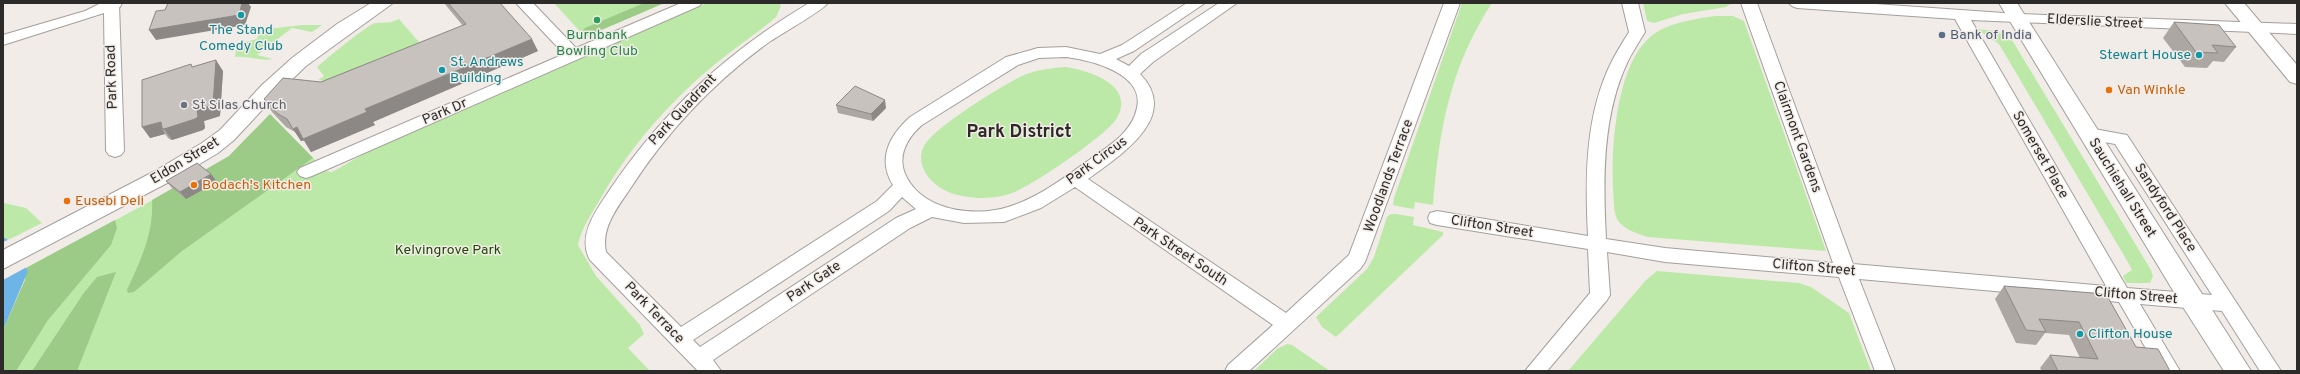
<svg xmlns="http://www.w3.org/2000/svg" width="2300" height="374" viewBox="0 0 2300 374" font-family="Overpass,sans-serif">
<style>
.green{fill:#bce9a7}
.forest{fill:#9cca87}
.water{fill:#6eb4e7}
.pier{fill:#f2ece8}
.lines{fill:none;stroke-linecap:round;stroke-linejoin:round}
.minor-casing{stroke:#a59f9b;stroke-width:2}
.tertiary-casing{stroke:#a59f9b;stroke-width:2}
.minor{fill:#fff;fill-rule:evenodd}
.tertiary{fill:#fff;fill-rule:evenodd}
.wall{fill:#aca7a3}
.shaded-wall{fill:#8c8885}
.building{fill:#c8c2be;stroke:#8c8885}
.culture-dot{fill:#0f9aa8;stroke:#f2ece8;stroke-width:1.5}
.leisure-dot{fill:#2e9e5b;stroke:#f2ece8;stroke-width:1.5}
.service-dot{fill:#5c6f8a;stroke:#f2ece8;stroke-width:1.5}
.food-dot{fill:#e8710a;stroke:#f2ece8;stroke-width:1.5}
.worship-dot{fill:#6b7280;stroke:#f2ece8;stroke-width:1.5}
.labels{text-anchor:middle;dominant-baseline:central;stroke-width:3;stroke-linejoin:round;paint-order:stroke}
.street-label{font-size:14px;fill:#2d2b2a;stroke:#f2ece8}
.culture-label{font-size:14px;fill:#0d838f;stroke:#f2ece8;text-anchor:start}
.leisure-label{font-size:14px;fill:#27864d;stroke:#f2ece8}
.service-label{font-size:14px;fill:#4e5e75;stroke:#f2ece8;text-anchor:start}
.food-label{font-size:14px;fill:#c56008;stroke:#f2ece8;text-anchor:start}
.worship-label{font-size:14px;fill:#5b616d;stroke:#f2ece8;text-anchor:start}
.park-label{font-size:14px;fill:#1e4800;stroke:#f2ece8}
.district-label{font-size:18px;font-weight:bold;fill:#2d2926;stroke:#f2ece8}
</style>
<rect width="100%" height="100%" fill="#f2ece8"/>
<path class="green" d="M554 3H665L585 37Z
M707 3H779L781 6 776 17C758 33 737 46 719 61 672 99 632 144 602 196 593 212 582 226 578 245L596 276 640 325 644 334 628 348 650 371H3V330L25 280 26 268 205 172 229 156 270 114 326 171 332 172 371 150Z
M1462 3H1492C1450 67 1439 130 1433 205L1415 202 1414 209 1396 206 1393 205 1394 198Z
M1643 3H1732L1726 7 1683 14 1654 23 1647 21Z
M1716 16H1733L1744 21 1826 251 1648 237C1638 234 1622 229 1617 219 1613 210 1614 198 1613 189 1611 148 1616 69 1648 39 1664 23 1694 19 1716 16Z
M399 19 425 49 326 81 318 80 324 76 317 67C325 60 367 25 375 23 385 22 389 24 399 19Z
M302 25H322L312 32 292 28 257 55 273 59C261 62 248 55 235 57L237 44 257 39 259 30Z
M1976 29 1997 31 2012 40 2151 270 2153 276 2150 283H2126L2123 276 2132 270 2129 264 1999 44Z
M1065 67C1088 70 1136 85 1117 118 1107 135 1032 186 1012 193 1002 197 990 198 979 198 961 197 942 193 930 179 922 170 918 157 924 146 933 128 1004 84 1024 75 1037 70 1051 68 1065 67Z
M3 200 4 203 26 208 42 223 8 240 3 237Z
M1396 214 1414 217 1413 225 1443 232V235L1336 337 1322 327 1316 317 1367 269 1374 257 1387 217 1391 214Z
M1657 271 1799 283 1811 287 1849 313 1871 371H1568L1646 280Z
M1287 344 1292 345 1330 371H1254L1277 349Z"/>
<path class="forest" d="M644 3H664L585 37 581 33 585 28Z
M270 114 313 158 182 251 134 292 128 293 127 290C140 261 154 234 152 200L229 156Z
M115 220 117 228 111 245 48 320 16 371H3V330L25 280 26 268Z
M116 272 77 371H32L83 294 97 277Z"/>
<path class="water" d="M3 237 8 240 28 271 3 330Z"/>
<path class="pier" d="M10 239 27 267 3 280V242Z"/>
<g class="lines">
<g class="minor-casing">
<path id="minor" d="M101 3 119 4 124 151 121 155 115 157 109 155 106 151 104 13 3 45V35L85 11Z
M516 3H533L576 48 681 3H702L699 6 312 176 306 178 300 176 297 172 300 168 564 54Z
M809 3H828C821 12 777 36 765 45 711 85 666 133 630 189 617 208 601 228 606 252L681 327 877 201 893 185C877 159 889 136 910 117L1006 57 1038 48 1066 47 1100 54 1122 45 1187 3H1205L1134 51 1116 59 1129 66 1141 54 1219 3H1237L1153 62 1140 74C1182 117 1119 156 1088 179L1286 313 1349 255 1444 3H1460L1365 262 1360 269 1249 371H1225L1228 365 1273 325 1075 187 1041 208 1004 222 964 223 932 217 910 228 713 360 721 371H698L590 260C576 235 598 208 611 188 665 109 727 52 809 3ZM1066 57C1090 60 1145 73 1137 108 1132 133 1108 146 1089 160 1065 177 1042 195 1014 205 981 218 926 213 907 178 896 158 906 139 922 125L1018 65 1039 58ZM902 197 916 209 896 218 700 347 693 340 889 211Z
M1622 3H1638L1645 32C1639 42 1633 51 1628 61 1602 115 1603 180 1606 239L1665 248 1833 263 1741 3H1757L1853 264 2106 286 1955 19 1797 8 1792 6 1789 3H1861L2018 14 2297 24V34L1971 20 2127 288 2212 295 2115 144 2083 138 2080 134 2083 130 2089 128 2127 135 2281 371H2260L2222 311 2140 304 2180 371H2159L2119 302 1859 279 1895 371H1875L1839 277 1665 262 1607 252 1610 295 1607 300 1547 371H1525L1590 293 1588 249 1437 225 1430 223 1428 218 1430 213 1437 211 1588 236C1585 178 1585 114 1612 61 1617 51 1623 42 1629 32Z"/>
</g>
<g class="tertiary-casing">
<path id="tertiary" d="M101 3H122L120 7 110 9 103 7Z
M371 3H393L306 66 276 95 234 140 218 153 171 181 3 269V250L155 171 202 143 220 130 262 85 292 58 337 24Z
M1999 3H2017L2251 371H2224L2183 307Z
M2225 3H2244L2297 65V84L2290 82Z"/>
</g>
<use href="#minor" class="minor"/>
<use href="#tertiary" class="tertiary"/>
</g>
<path class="wall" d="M444 3H500L538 51 373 122 375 125 311 152 304 141H301L295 132 286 127 272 112 264 99 321 82 463 26Z
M2174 22 2236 47 2224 62 2213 61 2207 68 2185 67 2163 38Z
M193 67 223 71 220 116 204 121 205 128 203 130 172 140 169 139 165 134 150 138Z
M836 105 886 108 873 121 838 113Z
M211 174 217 182 186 199 172 188 166 181Z
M2004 286 2136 347 2170 371H2042L2040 368 2050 355 2080 358 2069 335 2045 333 2036 345 2016 343 1995 299Z"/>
<path class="shaded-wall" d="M240 3H248L251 7 245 25 156 40 149 30Z
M532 39 538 51 373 122 375 125 311 152 304 140 301 141 293 129 365 109Z
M216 60 223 71 220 116 204 121 205 128 203 130 172 140 164 129 162 128 165 134 150 138 142 127 197 110Z
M885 100 886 108 873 121 871 114Z
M211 174 217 182 186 199 180 192Z"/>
<path class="building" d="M168 3H242L239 15 149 30 156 11 165 10Z
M448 3H500L532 39 365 109 367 112 303 139 297 127 293 129 287 119 278 114 264 99 283 78 321 82 466 24Z
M2174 22 2219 25 2236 47 2212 45 2218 53 2196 52Z
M216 60 213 105 197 110 198 117 195 119 164 129 162 128 161 122 142 127V80L191 64 192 67Z
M855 86 885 100 871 114 836 105Z
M197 163 211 174 180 192 166 181Z
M2004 286 2106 294 2136 347 2158 349 2170 371H2058L2050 355 2098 359 2079 322 2039 319 2046 332 2026 330Z"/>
<g class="culture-dot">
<circle cx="241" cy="15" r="4"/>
<circle cx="2199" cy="55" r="4"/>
<circle cx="442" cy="70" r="4"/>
<circle cx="2080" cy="334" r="4"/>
</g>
<circle class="leisure-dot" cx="597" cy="20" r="4"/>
<circle class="service-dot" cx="1942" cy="35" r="4"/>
<g class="food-dot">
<circle cx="2109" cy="90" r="4"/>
<circle cx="194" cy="185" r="4"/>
<circle cx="67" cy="201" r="4"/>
</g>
<circle class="worship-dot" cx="184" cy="105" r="4"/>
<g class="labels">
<g class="street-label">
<text transform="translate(2095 22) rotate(3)">Elderslie Street</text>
<text transform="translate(112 77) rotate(-92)">Park Road</text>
<text transform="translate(683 110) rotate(-47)">Park Quadrant</text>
<text transform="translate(445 112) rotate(-23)">Park Dr</text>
<text transform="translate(1797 137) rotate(70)">Clairmont Gardens</text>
<text transform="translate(2040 155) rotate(60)">Somerset Place</text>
<text transform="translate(185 161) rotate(-31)">Eldon Street</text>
<text transform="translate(1097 161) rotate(-36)">Park Circus</text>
<text transform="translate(1389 176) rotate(-70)">Woodlands Terrace</text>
<text transform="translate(2122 188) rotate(58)">Sauchiehall Street</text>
<text transform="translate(2165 208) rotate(57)">Sandyford Place</text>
<text transform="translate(1492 227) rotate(9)">Clifton Street</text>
<text transform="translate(1180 252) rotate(34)">Park Street South</text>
<text transform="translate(1814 268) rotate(5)">Clifton Street</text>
<text transform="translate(814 282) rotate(-34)">Park Gate</text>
<text transform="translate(2136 296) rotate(5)">Clifton Street</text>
<text transform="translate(654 313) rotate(46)">Park Terrace</text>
</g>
<g class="culture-label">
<text x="241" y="30" text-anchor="middle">The Stand<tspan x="241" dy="16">Comedy Club</tspan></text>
<text x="2191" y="55" text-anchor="end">Stewart House</text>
<text x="450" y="62">St. Andrews<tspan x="450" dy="16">Building</tspan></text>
<text x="2088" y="334">Clifton House</text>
</g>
<g class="leisure-label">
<text x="597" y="35">Burnbank<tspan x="597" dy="16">Bowling Club</tspan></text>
</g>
<g class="service-label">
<text x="1950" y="35">Bank of India</text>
</g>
<g class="food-label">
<text x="2117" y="90">Van Winkle</text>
<text x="202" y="185">Bodach's Kitchen</text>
<text x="75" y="201">Eusebi Deli</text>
</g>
<g class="worship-label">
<text x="192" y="105">St Silas Church</text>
</g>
<g class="park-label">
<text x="448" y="250">Kelvingrove Park</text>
</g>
<g class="district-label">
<text x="1019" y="132">Park District</text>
</g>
</g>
<rect width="2300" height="374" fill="none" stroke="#2d2b2a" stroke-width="8"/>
</svg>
